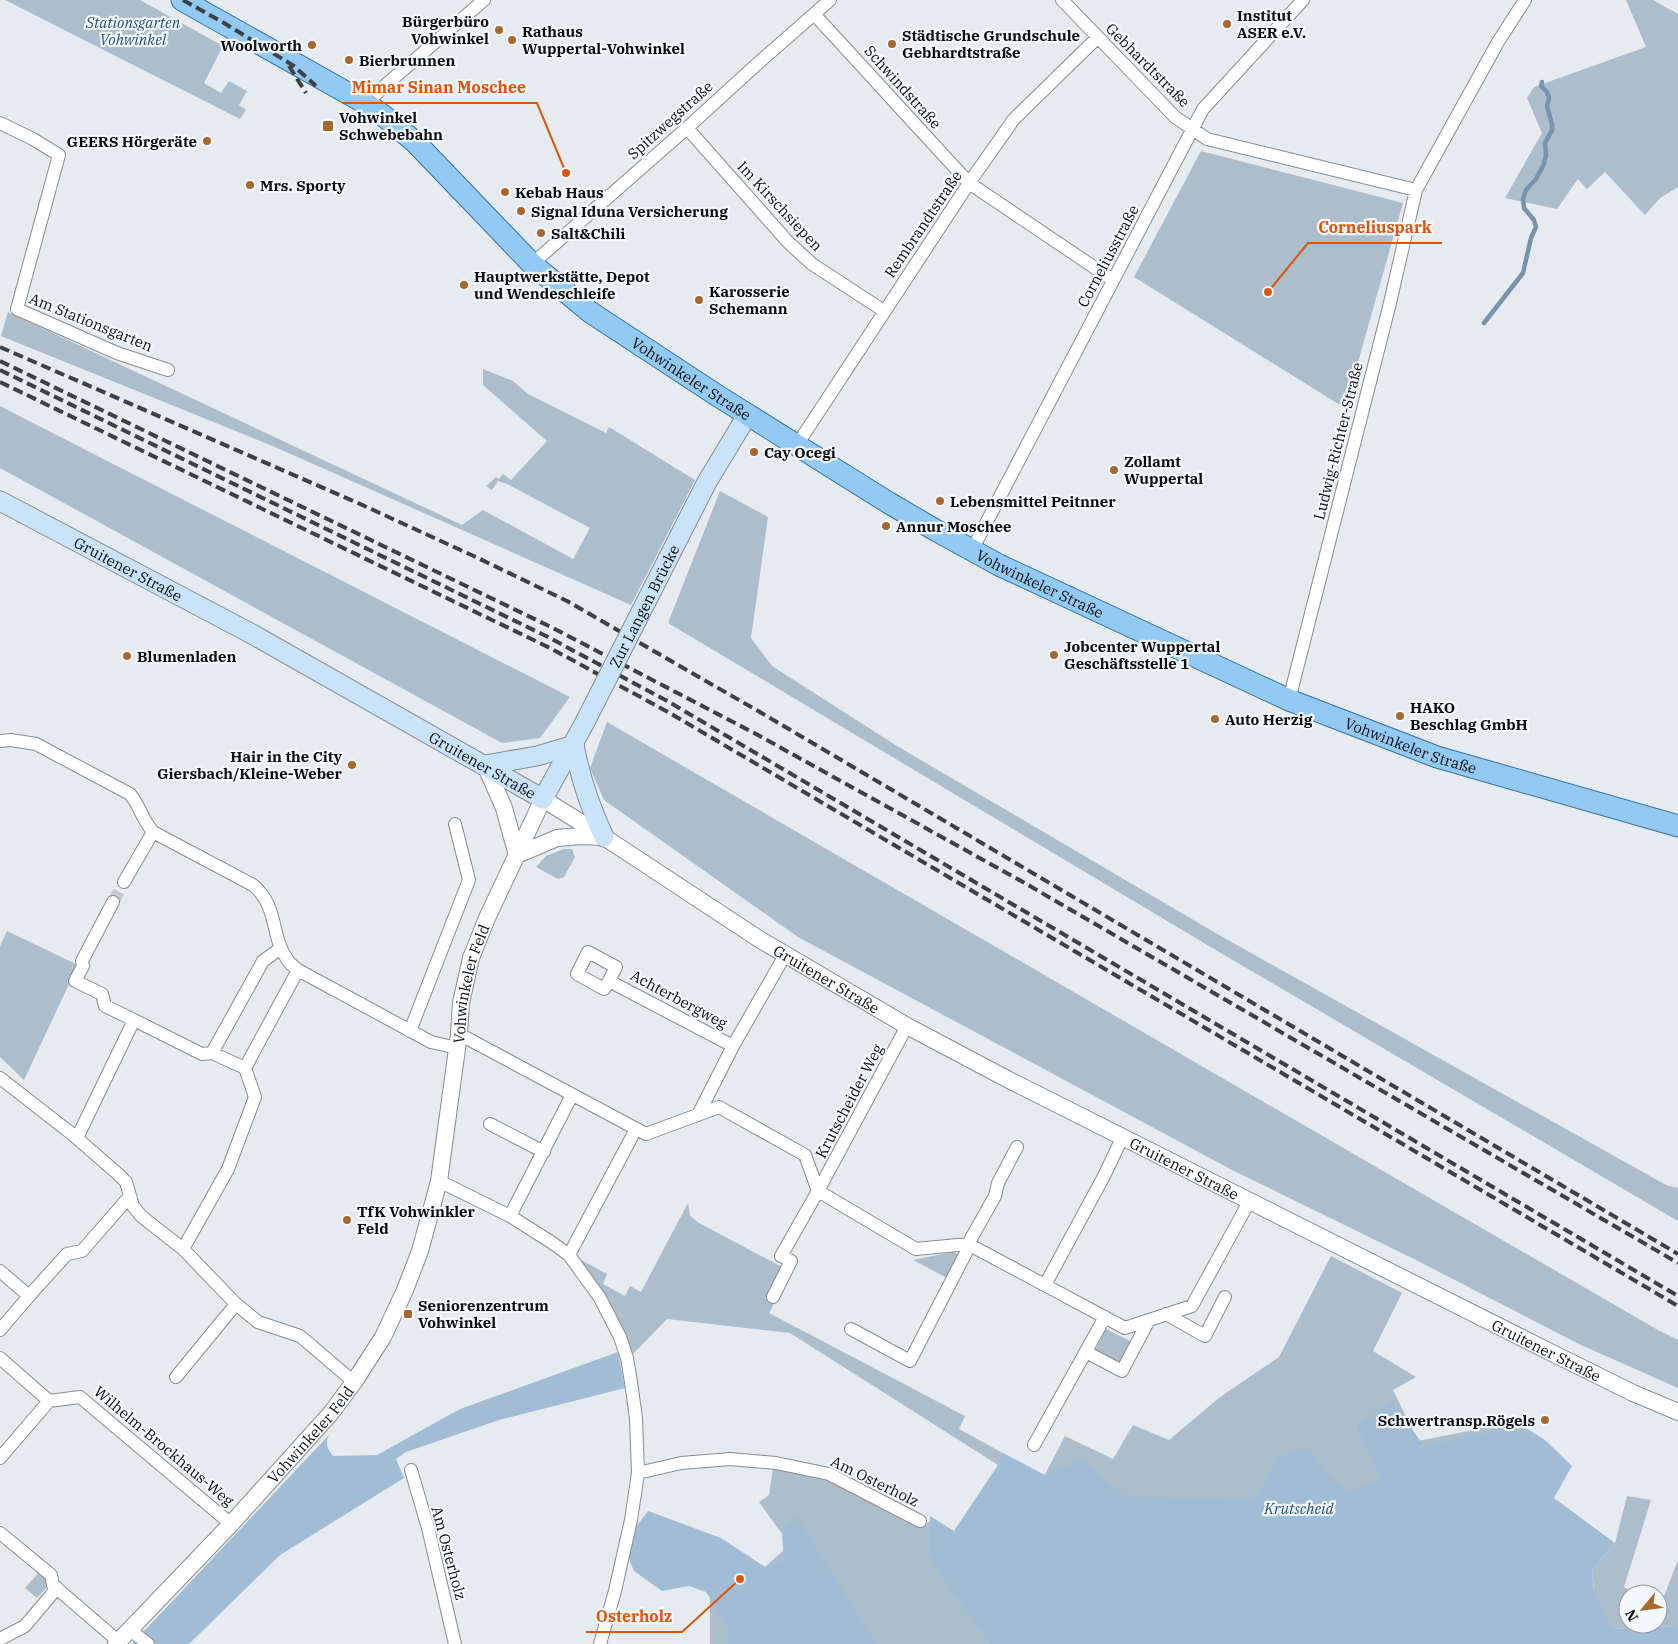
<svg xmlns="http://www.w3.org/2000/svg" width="1678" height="1644" viewBox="0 0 1678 1644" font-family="'IBM Plex Serif',serif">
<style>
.green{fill:#acbdcc}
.forest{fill:#a1bdd6}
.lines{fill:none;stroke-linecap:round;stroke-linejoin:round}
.stream{stroke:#7893ab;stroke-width:4.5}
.minor-tunnel{stroke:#c5cace;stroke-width:12;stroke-dasharray:12 6;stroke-linecap:butt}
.minor-casing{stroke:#888d91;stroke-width:14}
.tertiary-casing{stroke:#888d91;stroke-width:18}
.secondary-casing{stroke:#888d91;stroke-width:21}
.primary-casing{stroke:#35709f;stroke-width:23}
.minor{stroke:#fff;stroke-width:12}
.tertiary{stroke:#fff;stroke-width:16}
.secondary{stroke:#c9e4fa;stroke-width:19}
.primary{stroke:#93caf4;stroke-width:21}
.rail{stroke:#3e4143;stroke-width:4;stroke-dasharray:10 5;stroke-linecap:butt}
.secondary-bridge-casing{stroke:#888d91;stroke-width:21;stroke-linecap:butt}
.secondary-bridge{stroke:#c9e4fa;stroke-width:19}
.poi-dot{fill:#a6682d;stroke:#f3f8fd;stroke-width:2}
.labels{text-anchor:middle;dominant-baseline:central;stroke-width:4.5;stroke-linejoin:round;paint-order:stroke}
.poi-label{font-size:15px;font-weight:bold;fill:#0b0d0f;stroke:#f3f8fd;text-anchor:start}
.park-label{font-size:15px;font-style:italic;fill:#245175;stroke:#f3f8fd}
.street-label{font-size:15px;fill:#0b0d0f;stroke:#f3f8fd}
.leader{fill:none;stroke:#dd550c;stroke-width:2}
.callout-dot{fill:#dd550c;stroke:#f3f8fd;stroke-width:2}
.callout-label{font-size:16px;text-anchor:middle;font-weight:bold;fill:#dd550c;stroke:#f3f8fd;stroke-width:4.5;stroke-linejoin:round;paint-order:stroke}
</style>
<rect width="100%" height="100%" fill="#e6ebf0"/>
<path class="green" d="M5 0H140L223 46 204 83 221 93 229 81 247 91 239 105 246 110 240 119Z
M1626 0H1653L1678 14V187L1660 198 1645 215 1605 172 1587 189 1578 179 1557 209 1505 198 1542 133 1527 98 1534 87 1646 47Z
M1201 151 1403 203 1345 408 1134 277Z
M8 312 462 525 483 510 573 559 590 528 507 484 498 481 492 490 486 486 496 477 499 479 503 474 511 480 547 441 483 385V369L513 381 528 394 606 433 609 427 695 480 631 605 275 447 1 336Z
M0 406 76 445 570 697 540 738 502 743 0 468Z
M720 491 768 517 751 638 772 666 897 746 1219 935 1666 1185 1678 1188V1221L1214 949 668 623Z
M607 722 1658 1330 1678 1340V1388L1581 1345 1416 1260 1232 1170 798 937 604 800 590 768Z
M564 849H572L575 857 564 877 558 879 536 867 546 856Z
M7 931 78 965 24 1080 0 1057V946Z
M688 1203 690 1216 699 1223 784 1268 767 1300 774 1304 769 1313 965 1416 959 1429 1001 1452 998 1465 790 1333 667 1319 633 1354 614 1310 606 1296 579 1259 607 1274 603 1284 625 1296 630 1286 641 1292Z
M953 1252 959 1255 947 1278 913 1260Z
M1331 1256 1402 1293 1373 1351 1416 1377 1393 1390 1418 1441 1473 1430 1507 1420 1513 1424 1594 1590 1592 1570 1615 1543 1627 1496 1651 1500 1624 1587 1637 1594H1628V1624H1658V1600L1663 1599 1678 1560V1626L1613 1629 1616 1644H710V1587L752 1578 790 1545 759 1502 769 1495 773 1468 822 1476 920 1526 931 1521 975 1557 1038 1488 1065 1436 1113 1459 1133 1425 1169 1440 1220 1397 1279 1357Z
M1106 1329 1134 1343 1122 1365 1095 1351Z
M40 1571 46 1576 47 1587 37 1598 25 1588Z"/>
<path class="forest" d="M618 1352 625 1388 499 1420 406 1452 396 1459 404 1478 280 1555 189 1644H132L329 1435C325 1444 327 1448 333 1456L377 1455 460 1409Z
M1392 1401 1422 1443 1414 1451 1436 1443 1498 1431 1510 1418 1545 1440 1572 1466 1554 1498 1615 1543 1592 1570 1594 1593 1611 1629 1678 1626V1644H991L952 1591 929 1555 930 1516 954 1531 998 1465 1001 1452 1045 1475 1082 1460 1125 1496 1256 1500 1278 1459 1307 1446 1323 1470 1347 1492 1382 1480 1357 1426Z
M648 1511 721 1538 765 1567 784 1560 782 1533 796 1516 876 1644H728L727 1624 706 1592 689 1586 662 1591 634 1571 627 1555 632 1532Z"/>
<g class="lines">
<path class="stream" d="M1484 323 1523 273 1531 238 1536 227 1534 220 1524 208 1523 199 1526 190 1536 179 1544 164 1546 155 1545 143 1552 130V124L1547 106 1549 98 1547 92 1541 86 1542 82"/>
<path class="minor-tunnel" d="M113 902 124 882"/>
<g class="minor-casing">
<path id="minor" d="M1062 0 1175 117 1207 139 1416 190
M814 14 969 183 1113 280
M367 104 381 89 484 0
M0 123 33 139 59 155 17 309 117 353 168 370
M687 128 788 242 812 264 884 311
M532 264 687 128 756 65 830 0
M797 445 969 183 1014 119 1097 38
M972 550 1203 109 1303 0
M1289 700 1389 307 1416 190 1498 42 1525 0
M0 741 11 740 36 744 130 794C140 806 142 819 153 832L253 885C279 907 270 935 287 959 289 963 294 967 298 970L431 1042 457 1048
M124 882 153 832
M281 948 263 961 212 1053 245 1068 298 970
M609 981 604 989 577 974 588 952 616 967 609 981 733 1046
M134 1020 202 1054 212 1053
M410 1031 469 880 455 824
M459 1034 646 1134 719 1107 805 1155 818 1191 916 1249 968 1244 1125 1328 1192 1306 1250 1200
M0 1078 72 1134 118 1174 126 1182 133 1206 141 1216 183 1249 236 1304 258 1322 300 1336 354 1382
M698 1115 733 1046 785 955
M490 1124 544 1152
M77 1138 134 1020 105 1006 102 994 75 981 83 966 82 961 113 902
M439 1181 510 1216 551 1242 569 1255 600 1298 620 1337 627 1358 631 1382 636 1418 638 1473 631 1520 615 1591 600 1644
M510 1216 572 1095
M968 1244 995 1196 998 1183 1017 1147
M183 1249 228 1169 255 1097 245 1068
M569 1255 636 1129
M0 1271 29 1296 0 1330
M1045 1285 1104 1176 1123 1136
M29 1296 67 1254 82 1251 130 1196
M773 1297 791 1261 781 1256 818 1191 907 1026
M1166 1314 1205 1336 1225 1297
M851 1329 910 1361 970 1245
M1086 1352 1122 1371 1149 1320
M0 1358 49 1401 80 1397 231 1524
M176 1377 236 1304
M1034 1445 1105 1317
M0 1458 49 1401
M411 1470 428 1528 455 1644
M638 1473 681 1463 730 1459 776 1463 829 1474 920 1521
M0 1533 51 1575 53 1585 118 1641
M129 1629 148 1644
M0 1639 25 1626 57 1588"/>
</g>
<g class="tertiary-casing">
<g id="tertiary">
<path d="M485 765 504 808 517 855"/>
<path d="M517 855 557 838 581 836 603 837"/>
<path id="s1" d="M116 1644 231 1524 331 1413 354 1382 383 1337 405 1290 420 1251 439 1181 459 1034 461 1003 471 958 487 918 543 799 604 837 759 939 907 1026 1009 1080 1550 1352 1633 1393 1678 1412"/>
</g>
</g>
<g class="secondary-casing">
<g id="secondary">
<path id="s2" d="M0 501 252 634 543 799 585 722"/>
<path d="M680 535 707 482 748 414"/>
<path d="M574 745C580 777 590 807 604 837"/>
<path d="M485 765 537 756 574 745"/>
</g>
</g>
<g class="primary-casing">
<g id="primary">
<path id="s3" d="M182 0 367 104 385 117 415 142 532 264 590 312 718 396 889 503 937 531 999 565 1289 700 1437 757 1678 826"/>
</g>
</g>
<use href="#minor" class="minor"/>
<use href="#tertiary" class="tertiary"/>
<use href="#secondary" class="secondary"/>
<use href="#primary" class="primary"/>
<path class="rail" d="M183 0 224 23 294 66 316 86
M289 66 306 93
M0 347 358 503 478 558 567 601 765 715 1678 1254
M0 361 551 627 756 734 1023 882 1678 1263
M0 370 548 637 669 702 1678 1296
M0 382 550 648 668 712 1678 1306"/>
<g class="secondary-bridge-casing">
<g id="secondary-bridge">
<path id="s4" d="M585 722 680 535"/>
</g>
</g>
<use href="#secondary-bridge" class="secondary-bridge"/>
</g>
<g class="poi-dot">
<circle cx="1227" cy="24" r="5"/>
<circle cx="499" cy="30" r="5"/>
<circle cx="512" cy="40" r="5"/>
<circle cx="892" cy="44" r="5"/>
<circle cx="312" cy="45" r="5"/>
<circle cx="349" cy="60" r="5"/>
<rect x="322" y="120" width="12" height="12" rx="2.5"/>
<circle cx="207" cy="141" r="5"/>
<circle cx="250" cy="185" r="5"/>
<circle cx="505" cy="192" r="5"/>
<circle cx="521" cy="211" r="5"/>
<circle cx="541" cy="233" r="5"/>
<circle cx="464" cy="285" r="5"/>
<circle cx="699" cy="300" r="5"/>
<circle cx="754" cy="452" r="5"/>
<circle cx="1114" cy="470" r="5"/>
<circle cx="940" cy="501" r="5"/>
<circle cx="886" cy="526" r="5"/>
<circle cx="1054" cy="655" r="5"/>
<circle cx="127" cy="656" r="5"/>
<circle cx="1400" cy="716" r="5"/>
<circle cx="1215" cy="719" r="5"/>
<circle cx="352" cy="765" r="5"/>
<circle cx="347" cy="1220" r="5"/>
<rect x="403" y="1309" width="10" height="10" rx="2.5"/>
<circle cx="1545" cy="1420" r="5"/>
</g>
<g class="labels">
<g class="poi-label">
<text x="1237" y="15">Institut<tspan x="1237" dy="17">ASER e.V.</tspan></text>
<text x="489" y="21" text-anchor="end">Bürgerbüro<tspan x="489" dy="17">Vohwinkel</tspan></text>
<text x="522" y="31">Rathaus<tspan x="522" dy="17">Wuppertal-Vohwinkel</tspan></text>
<text x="902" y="35">Städtische Grundschule<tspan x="902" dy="17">Gebhardtstraße</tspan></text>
<text x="302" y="45" text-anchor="end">Woolworth</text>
<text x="359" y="60">Bierbrunnen</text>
<text x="339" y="117">Vohwinkel<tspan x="339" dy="17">Schwebebahn</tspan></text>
<text x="197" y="141" text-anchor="end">GEERS Hörgeräte</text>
<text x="260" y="185">Mrs. Sporty</text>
<text x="515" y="192">Kebab Haus</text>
<text x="531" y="211">Signal Iduna Versicherung</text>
<text x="551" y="233">Salt&amp;Chili</text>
<text x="474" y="276">Hauptwerkstätte, Depot<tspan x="474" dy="17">und Wendeschleife</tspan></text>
<text x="709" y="291">Karosserie<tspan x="709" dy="17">Schemann</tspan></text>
<text x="764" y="452">Cay Ocegi</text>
<text x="1124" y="461">Zollamt<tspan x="1124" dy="17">Wuppertal</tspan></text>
<text x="950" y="501">Lebensmittel Peitnner</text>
<text x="896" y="526">Annur Moschee</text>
<text x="1064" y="646">Jobcenter Wuppertal<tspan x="1064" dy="17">Geschäftsstelle 1</tspan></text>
<text x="137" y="656">Blumenladen</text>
<text x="1410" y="707">HAKO<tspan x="1410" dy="17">Beschlag GmbH</tspan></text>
<text x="1225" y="719">Auto Herzig</text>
<text x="342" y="756" text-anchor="end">Hair in the City<tspan x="342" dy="17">Giersbach/Kleine-Weber</tspan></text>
<text x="357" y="1211">TfK Vohwinkler<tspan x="357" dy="17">Feld</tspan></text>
<text x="418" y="1305">Seniorenzentrum<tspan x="418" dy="17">Vohwinkel</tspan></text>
<text x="1535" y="1420" text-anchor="end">Schwertransp.Rögels</text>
</g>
<g class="park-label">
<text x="133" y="22">Stationsgarten<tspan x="133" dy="17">Vohwinkel</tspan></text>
<text x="1299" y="1508">Krutscheid</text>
</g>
<g class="street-label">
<text transform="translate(1148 65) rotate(45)">Gebhardtstraße</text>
<text transform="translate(903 87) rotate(48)">Schwindstraße</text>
<text transform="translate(670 120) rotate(-42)">Spitzwegstraße</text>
<text transform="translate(780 206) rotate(47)">Im Kirschsiepen</text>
<text transform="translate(923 224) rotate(-56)">Rembrandtstraße</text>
<text transform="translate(1108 256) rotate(-62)">Corneliusstraße</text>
<text transform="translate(91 322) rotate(22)">Am Stationsgarten</text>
<text stroke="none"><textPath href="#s3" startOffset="639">Vohwinkeler Straße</textPath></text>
<text transform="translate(1338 441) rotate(-76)">Ludwig-Richter-Straße</text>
<text stroke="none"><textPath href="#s2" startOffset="145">Gruitener Straße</textPath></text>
<text stroke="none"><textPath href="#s3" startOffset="1044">Vohwinkeler Straße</textPath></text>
<text stroke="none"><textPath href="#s4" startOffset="130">Zur Langen Brücke</textPath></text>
<text stroke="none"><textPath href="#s3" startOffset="1449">Vohwinkeler Straße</textPath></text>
<text stroke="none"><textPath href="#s2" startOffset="550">Gruitener Straße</textPath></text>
<text stroke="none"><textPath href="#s1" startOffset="1310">Gruitener Straße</textPath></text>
<text stroke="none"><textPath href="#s1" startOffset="774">Vohwinkeler Feld</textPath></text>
<text transform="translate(679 999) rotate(28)">Achterbergweg</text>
<text transform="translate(849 1101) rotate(-62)">Krutscheider Weg</text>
<text stroke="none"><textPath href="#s1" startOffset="1715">Gruitener Straße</textPath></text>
<text stroke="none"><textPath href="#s1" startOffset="2120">Gruitener Straße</textPath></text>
<text stroke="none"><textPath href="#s1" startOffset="286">Vohwinkeler Feld</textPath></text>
<text transform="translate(164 1446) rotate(40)">Wilhelm-Brockhaus-Weg</text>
<text transform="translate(875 1481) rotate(26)">Am Osterholz</text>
<text transform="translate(449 1553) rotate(75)">Am Osterholz</text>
</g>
</g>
<path class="leader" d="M566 173L537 103H342M1268 292L1308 243H1442M740 1579L682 1632H586"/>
<g class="callout-dot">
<circle cx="566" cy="173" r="5"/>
<circle cx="1268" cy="292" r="5"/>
<circle cx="740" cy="1579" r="5"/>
</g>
<g class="callout-label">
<text x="439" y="93">Mimar Sinan Moschee</text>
<text x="1375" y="233">Corneliuspark</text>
<text x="634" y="1622">Osterholz</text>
</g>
<g transform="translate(1643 1609) rotate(241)"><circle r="24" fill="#f3f8fd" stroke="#969a9e"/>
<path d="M0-4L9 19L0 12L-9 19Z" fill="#a6682d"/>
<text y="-8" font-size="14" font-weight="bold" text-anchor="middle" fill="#0b0d0f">N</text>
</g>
</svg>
